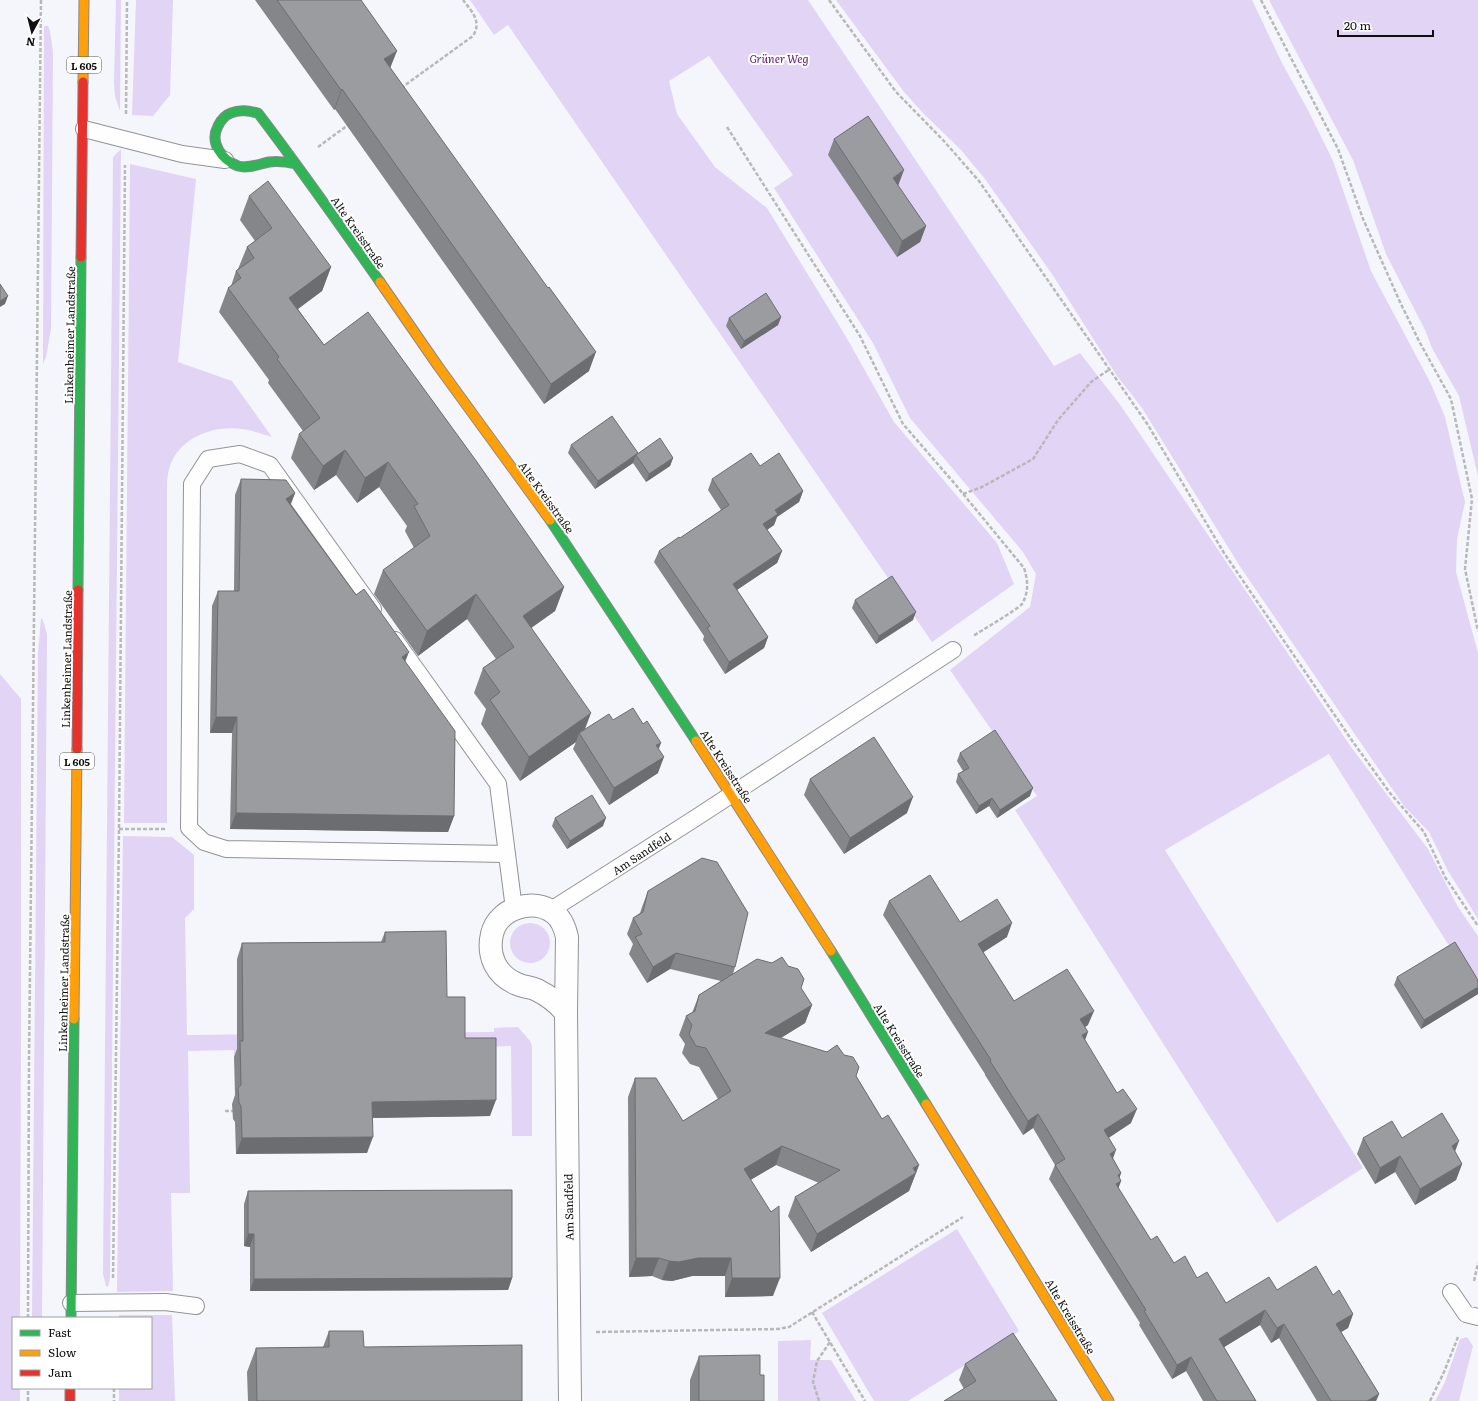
<svg xmlns="http://www.w3.org/2000/svg" width="1478" height="1401" viewBox="0 0 1478 1401" font-family="Literata,serif">
<style>
.green{fill:#e2d4f4}
.lines{fill:none;stroke-linecap:round;stroke-linejoin:round}
.lane-casing{stroke:#939396;stroke-width:18}
.street-casing{stroke:#939396;stroke-width:24}
.fast-casing{stroke:#898a8c;stroke-width:11}
.slow-casing{stroke:#898a8c;stroke-width:11}
.jam-casing{stroke:#898a8c;stroke-width:11}
.path{stroke:#b8b8b9;stroke-width:2.5;stroke-dasharray:4 2;stroke-linecap:butt}
.lane{stroke:#fefeff;stroke-width:16}
.street{stroke:#fefeff;stroke-width:22}
.fast{stroke:#30b455;stroke-width:9}
.slow{stroke:#ff9f0a;stroke-width:9}
.jam{stroke:#e5322d;stroke-width:9}
.wall{fill:#84868a}
.shaded-wall{fill:#6c6d70}
.building{fill:#9a9ca0;stroke:#6c6d70}
.labels{text-anchor:middle;dominant-baseline:central;stroke-width:4;stroke-linejoin:round;paint-order:stroke}
.shield{fill:#fff;stroke:#575757;stroke-width:1}
.shield-label{font-size:10px;font-weight:bold;fill:#0f0f0f}
.park-label{font-size:11px;font-style:italic;fill:#5f1a6d;stroke:#fff}
.street-label{font-size:11px;fill:#0f0f0f;stroke:#fff}
</style>
<rect width="100%" height="100%" fill="#f5f6fc"/>
<path class="green" d="M116 0H121L120 111 115 96 114 83Z
M136 0H173L170 95 153 116 132 115Z
M470 0H808L1054 366 1080 353 1121 406 1351 747 1428 849 1458 907 1478 936V992L1329 754 1165 850 1363 1168 1277 1223 1015 810 1037 796 950 670 1030 607 1036 574 1023 552 910 418 873 343 774 188 793 175 709 56 669 81 677 114 715 167 767 208 845 335 894 422 997 543 1014 584 932 642 508 25 494 35Z
M836 0H1252L1282 63 1309 112 1333 161 1371 271 1431 384 1445 417 1465 502 1457 539 1456 572 1478 653V919L1448 871 1429 832 1404 806 1241 568 1142 408 1117 376 1054 277 985 179 961 150 923 113 904 92Z
M1269 0H1478V476L1459 396 1432 348 1425 330 1386 254 1353 160Z
M44 26H48L50 31 53 52 51 329 46 357 43 364Z
M121 149 110 1278 108 1287 106 1286 103 1274 113 157Z
M130 164 196 179 178 362 232 381 272 437C262 434 252 430 242 429 214 425 180 437 170 466 168 471 168 476 167 481V823H124Z
M41 618 43 620 47 634 42 1318H32L38 653Z
M0 674 21 699V1032L20 1318H13V1388H20V1401H0Z
M123 836 172 837 194 855V909L185 918 187 1035 494 1032V1028L518 1027 530 1041 532 1046V1136H512L511 1046 234 1057V1050L188 1051 190 1193H171L173 1291 117 1292Z
M510 943a20 20 0 1 1 40 0a20 20 0 1 1-40 0Z
M957 1229 1019 1331 908 1401H874L822 1313Z
M119 1315H172L175 1401H119V1388H151V1318H119Z
M1467 1337 1473 1346 1459 1401H1435L1445 1382 1460 1339Z
M811 1340 810 1360H831L856 1401H778V1341Z"/>
<g class="lines">
<g class="lane-casing">
<path id="lane" d="M84 129 182 154 225 160
M373 609 270 465 240 454 208 459 192 484 189 828 204 842 226 849 507 854
M395 640 498 784 514 909
M551 910 694 819 953 650
M1451 1292 1466 1314 1478 1317
M71 1303 165 1302 196 1306"/>
</g>
<g class="street-casing">
<path id="street" d="M566 1013C558 1003 549 996 537 990 531 987 523 987 517 984 496 975 487 956 492 934 498 908 534 897 554 913 562 919 565 928 567 937L566 1013 570 1401"/>
</g>
<g class="fast-casing">
<path id="fast" d="M296 164C287 162 278 161 269 162 259 164 248 169 238 166 222 160 209 143 218 126 221 120 225 115 231 113 240 109 249 111 258 113 300 168 340 225 380 282
M550 520 696 741
M78 590 81 257
M831 951 926 1104
M71 1318 74 1019"/>
</g>
<g class="slow-casing">
<path id="slow" d="M83 82 84 0
M380 282 438 366 550 520
M696 741 831 951
M74 1019 77 749
M926 1104 1109 1401"/>
</g>
<g class="jam-casing">
<path id="jam" d="M81 257 83 82
M77 749 78 590
M70 1388V1401"/>
</g>
<path class="path" d="M829 0 896 92 943 140 979 181 1148 425 1224 553 1353 742 1390 793 1424 832 1445 877 1478 926
M1261 0 1338 149 1363 219 1400 302 1419 341 1451 399 1472 499 1465 569 1478 631
M401 88 473 36C482 21 472 12 463 0
M126 114 127 0
M727 127 860 336 903 424 955 484 1024 568C1028 580 1029 592 1022 604 1018 609 981 631 973 636
M318 147 348 125
M963 494 982 487 1033 459 1058 420 1091 382 1110 369
M119 829H165
M225 1111H234
M113 1278 119 829 125 165
M1474 1281 1478 1263
M812 1312 865 1401
M28 1318 29 1060 41 0
M596 1332 778 1329 789 1327 963 1217
M114 1388V1401
M28 1401V1388
M819 1401 813 1382 817 1361 830 1342
M1430 1401 1444 1372 1458 1337"/>
<use href="#lane" class="lane"/>
<use href="#street" class="street"/>
<use href="#fast" class="fast"/>
<use href="#slow" class="slow"/>
<use href="#jam" class="jam"/>
</g>
<path class="wall" d="M255 0H361L390 68 589 371 544 404 335 109 334 110Z
M834 139 926 226 920 242 897 257 828 155Z
M249 196 331 267 322 291 298 309 324 345 564 587 555 611 531 628 585 729 613 720 658 748V773L609 805 573 749 576 742 520 781 481 724 486 709 474 693 483 668 496 659 467 619 418 656 374 594 383 570 414 548 405 531 407 526 379 487 357 503 336 475 314 490 291 458 299 434 303 431 268 383 269 380 219 312 228 288 231 286 236 271 238 269 247 247 255 241 240 220Z
M781 317 778 325 741 349 726 326 729 318Z
M571 445 638 453 673 458 670 466 646 482 633 463 595 489 568 453Z
M760 466 803 491 799 502 777 517 774 525 767 530 782 551 777 563 737 590 768 637 764 648 725 674 703 640 704 636 654 562 659 551 680 538 721 510 708 490 712 479Z
M241 479 295 493 291 504 405 662 454 816 448 832 230 829 232 733H210L212 606 218 591H234L235 495Z
M855 600 913 620 876 644 852 608Z
M960 753 1030 796 997 818 989 806 976 814 956 782 958 774 963 771 957 761Z
M810 779 907 813 844 854 804 795Z
M555 818 603 826 567 849 552 826Z
M648 891 735 967 733 974 801 988 812 1005 805 1023 781 1038 856 1076 882 1119 919 1165 909 1191 811 1252 788 1216 795 1197 819 1183 776 1165 750 1180 773 1296 725 1297V1276H692L672 1281 662 1280 652 1276 629 1277 628 1097 635 1078 683 1121 718 1099 699 1067 690 1064 682 1053 685 1044 679 1035 686 1016 692 1013 699 995 721 981 670 969 647 983 629 954 633 944 627 934 633 918 640 913 642 907Z
M889 901 960 922 1007 937 983 952 1014 1001 1088 1025 1085 1027V1040L1131 1123 1108 1138 1113 1158 1121 1173 1119 1178 1121 1181 1118 1188 1151 1240 1174 1263 1197 1278 1226 1303 1277 1290 1333 1295 1353 1314 1348 1328 1341 1332 1379 1394 1376 1401H1317L1279 1338 1271 1343 1260 1325 1224 1347 1256 1401H1203L1186 1371 1172 1379 1139 1325 1140 1323 1049 1179 1055 1165 1033 1128 1023 1135 985 1075V1074L883 915Z
M385 932 447 997 465 1038 490 1116 373 1118 367 1153 236 1154 235 1122 233 1119 232 1104 235 1095 234 1057 237 1049V959L242 943 381 942Z
M1397 977 1478 980V994L1421 1029 1394 985Z
M1363 1138H1402L1455 1152 1462 1164 1456 1180 1415 1205 1395 1172 1375 1184 1357 1154Z
M248 1191 512 1278 508 1290 250 1291V1247L244 1246V1204Z
M329 1331 364 1347 522 1401H248L247 1372 256 1348 323 1347Z
M699 1356 764 1401H690V1380Z
M965 1364 1057 1401 964 1389 959 1380Z"/>
<path class="shaded-wall" d="M397 51 389 71 384 59Z
M342 89 335 109 334 110 341 90Z
M904 170 898 186 893 178Z
M926 226 920 242 897 257 902 241Z
M331 267 322 291 280 322 289 298Z
M8 296 5 304 0 307V301Z
M781 317 778 325 741 349 744 341Z
M596 352 589 371 544 404 551 384Z
M345 450 336 475 314 490 323 466Z
M636 455 633 463 595 489 598 481Z
M673 458 670 466 646 482 649 474Z
M388 462 379 487 357 503 365 478Z
M803 491 799 502 777 517 774 525 759 535 763 524 775 510Z
M295 493 289 508 286 499Z
M782 551 777 563 729 595 733 584Z
M564 587 555 611 514 640 523 616Z
M476 594 467 619 418 656 427 631Z
M916 612 913 620 876 644 879 636Z
M768 637 764 648 725 674 729 662Z
M409 652 403 667 402 657Z
M591 713 582 737 579 733 576 742 520 781 529 757Z
M216 717H237L232 733H210Z
M661 743 655 759 656 745Z
M664 757 658 773 609 805 614 788Z
M1033 788 1030 796 997 818 1000 810Z
M913 797 907 813 844 854 850 838Z
M992 798 989 806 976 814 979 806Z
M236 813 454 816 448 832 230 829Z
M606 818 603 826 567 849 570 841Z
M1012 923 1007 937 973 959 978 944Z
M676 953 670 969 647 983 653 967Z
M1478 987V994L1421 1029 1424 1020Z
M812 1005 805 1023 758 1052 765 1033Z
M1094 1011 1088 1025 1075 1033 1080 1019Z
M1088 1032 1083 1046 1082 1035Z
M496 1100 490 1116 366 1118 372 1102Z
M1137 1109 1131 1123 1098 1145 1104 1130Z
M1038 1114 1033 1128 1023 1135 1028 1121Z
M373 1137 367 1153 236 1154 242 1138Z
M1459 1141 1453 1157 1452 1146Z
M782 1146 776 1165 737 1188 744 1169Z
M1116 1150 1111 1164 1110 1154Z
M1400 1156 1395 1172 1375 1184 1380 1168Z
M1462 1164 1456 1180 1415 1205 1420 1189Z
M919 1165 909 1191 811 1252 817 1234Z
M1121 1173 1118 1183 1121 1181 1116 1195 1114 1188 1118 1175Z
M248 1234H254L250 1247 244 1246Z
M636 1258H659L652 1276 629 1277Z
M698 1258H731L725 1276H692L672 1281 662 1280 669 1261Z
M512 1278 508 1290 250 1291 254 1279Z
M732 1278H780L773 1296 725 1297Z
M1265 1310 1260 1325 1213 1354 1219 1339Z
M1353 1314 1348 1328 1331 1338 1336 1324Z
M1284 1324 1279 1338 1271 1343 1277 1328Z
M1191 1357 1186 1371 1172 1379 1177 1365Z
M1379 1394 1376 1401H1367Z"/>
<path class="building" d="M277 0H361L397 51 384 59 548 288 549 287 596 352 551 384 342 89 341 90Z
M868 116 904 170 893 178 926 226 902 241 834 139Z
M268 181 331 267 289 298 324 345 368 312 477 462 564 587 523 616 591 713 529 757 490 700 500 692 483 668 514 647 476 594 427 631 383 570 430 536 414 506 418 504 388 462 365 478 345 450 323 466 299 434 320 418 277 359 279 357 228 288 241 278 236 271 254 258 247 247 272 228 249 196Z
M0 284 8 296 0 301Z
M766 293 781 317 744 341 729 318Z
M612 416 638 453 598 481 571 445Z
M660 438 673 458 649 474 636 455Z
M751 453 760 466 779 453 803 491 775 510 778 514 763 524 782 551 733 584 768 637 729 662 707 628 710 626 659 551 679 537 680 538 729 505 712 479Z
M241 479 286 480 295 493 286 499 356 595 364 589 409 652 402 657 455 731 454 816 236 813 237 717H216L218 591H239Z
M892 576 916 612 879 636 855 600Z
M633 708 643 724 647 721 661 743 656 745 664 757 614 788 579 733 609 714 613 720Z
M995 730 1033 788 1000 810 992 798 979 806 958 774 969 768 960 753Z
M874 737 913 797 850 838 810 779Z
M592 795 606 818 570 841 555 818Z
M702 858 717 862 748 913 735 967 676 953 653 967 635 937 642 934 633 918 643 912 648 891Z
M930 875 960 922 997 899 1012 923 978 944 1014 1001 1067 969 1094 1011 1080 1019 1088 1032 1082 1035 1117 1093 1123 1089 1137 1109 1104 1130 1116 1150 1110 1154 1121 1173 1118 1175 1121 1181 1116 1184 1151 1240 1157 1236 1174 1263 1185 1256 1197 1278 1207 1272 1226 1303 1269 1277 1277 1290 1316 1266 1333 1295 1339 1290 1353 1314 1336 1324 1379 1394 1367 1401H1331L1284 1324 1277 1328 1265 1310 1219 1339 1256 1401H1217L1191 1357 1177 1365 1144 1311 1146 1310 1055 1165 1065 1159 1038 1114 1028 1121 990 1061 991 1060 889 901Z
M446 931 447 997H465V1038H496V1100L372 1102 373 1137 242 1138 241 1106 239 1103 238 1088 241 1085 240 1041H243L242 943 385 942V932Z
M1455 942 1478 980V987L1424 1020 1397 977Z
M782 957 788 966 798 969 804 979 801 988 812 1005 765 1033 827 1052 837 1045 844 1055 853 1057 859 1067 856 1076 882 1119 888 1115 919 1165 913 1168 916 1173 817 1234 795 1197 840 1170 782 1146 744 1169 771 1212 779 1206 780 1278H732L731 1258H698L679 1262 669 1261 659 1258H636L635 1078H656L683 1121 731 1091 706 1048 696 1046 689 1034 692 1025 686 1016 695 1011 699 995 757 959 772 963Z
M1442 1113 1459 1141 1452 1146 1462 1164 1420 1189 1400 1156 1380 1168 1363 1138 1392 1121 1402 1138Z
M512 1190V1278L254 1279V1234H248V1191Z
M329 1331H363L364 1347 522 1345V1401H257L256 1348 329 1347Z
M1013 1333 1057 1401H944L976 1381 965 1364Z
M760 1355V1375H764V1401H699V1356Z"/>
<g class="labels">
<g class="shield">
<rect x="67" y="57" width="34" height="16" rx="3"/>
<rect x="60" y="753" width="34" height="16" rx="3"/>
</g>
<g class="shield-label">
<text x="84" y="65">L 605</text>
<text x="77" y="761">L 605</text>
</g>
<g class="park-label">
<text x="779" y="58">Grüner Weg</text>
</g>
<g class="street-label">
<text transform="translate(359 232) rotate(55)">Alte Kreisstraße</text>
<text transform="translate(69 335) rotate(-89)">Linkenheimer Landstraße</text>
<text transform="translate(547 497) rotate(54)">Alte Kreisstraße</text>
<text transform="translate(66 659) rotate(-89)">Linkenheimer Landstraße</text>
<text transform="translate(727 766) rotate(57)">Alte Kreisstraße</text>
<text transform="translate(641 853) rotate(-33)">Am Sandfeld</text>
<text transform="translate(63 983) rotate(-89)">Linkenheimer Landstraße</text>
<text transform="translate(900 1040) rotate(58)">Alte Kreisstraße</text>
<text transform="translate(568 1207) rotate(-91)">Am Sandfeld</text>
<text transform="translate(1071 1316) rotate(59)">Alte Kreisstraße</text>
</g>
</g>
<rect x="12" y="1317" width="140" height="72" fill="#ffffff" stroke="#9f9f9f"/>
<rect x="20" y="1330" width="20" height="6" fill="#30b455" stroke="#9f9f9f"/>
<text x="48" y="1337" font-size="12" fill="#0f0f0f">Fast</text>
<rect x="20" y="1350" width="20" height="6" fill="#ff9f0a" stroke="#9f9f9f"/>
<text x="48" y="1357" font-size="12" fill="#0f0f0f">Slow</text>
<rect x="20" y="1370" width="20" height="6" fill="#e5322d" stroke="#9f9f9f"/>
<text x="48" y="1377" font-size="12" fill="#0f0f0f">Jam</text>
<g transform="translate(32 32) rotate(187)" stroke="#ffffff" stroke-width="3" paint-order="stroke">
<path d="M0-3L7 15L0 10L-7 15Z" fill="#0f0f0f"/>
<text y="-6" font-size="11" font-weight="bold" text-anchor="middle" fill="#0f0f0f">N</text>
</g>
<path d="M1338 30v6h95v-6" fill="none" stroke="#0f0f0f" stroke-width="2"/>
<text x="1344" y="30" font-size="12" fill="#0f0f0f" stroke="#ffffff" stroke-width="3" paint-order="stroke">20 m</text>
</svg>
